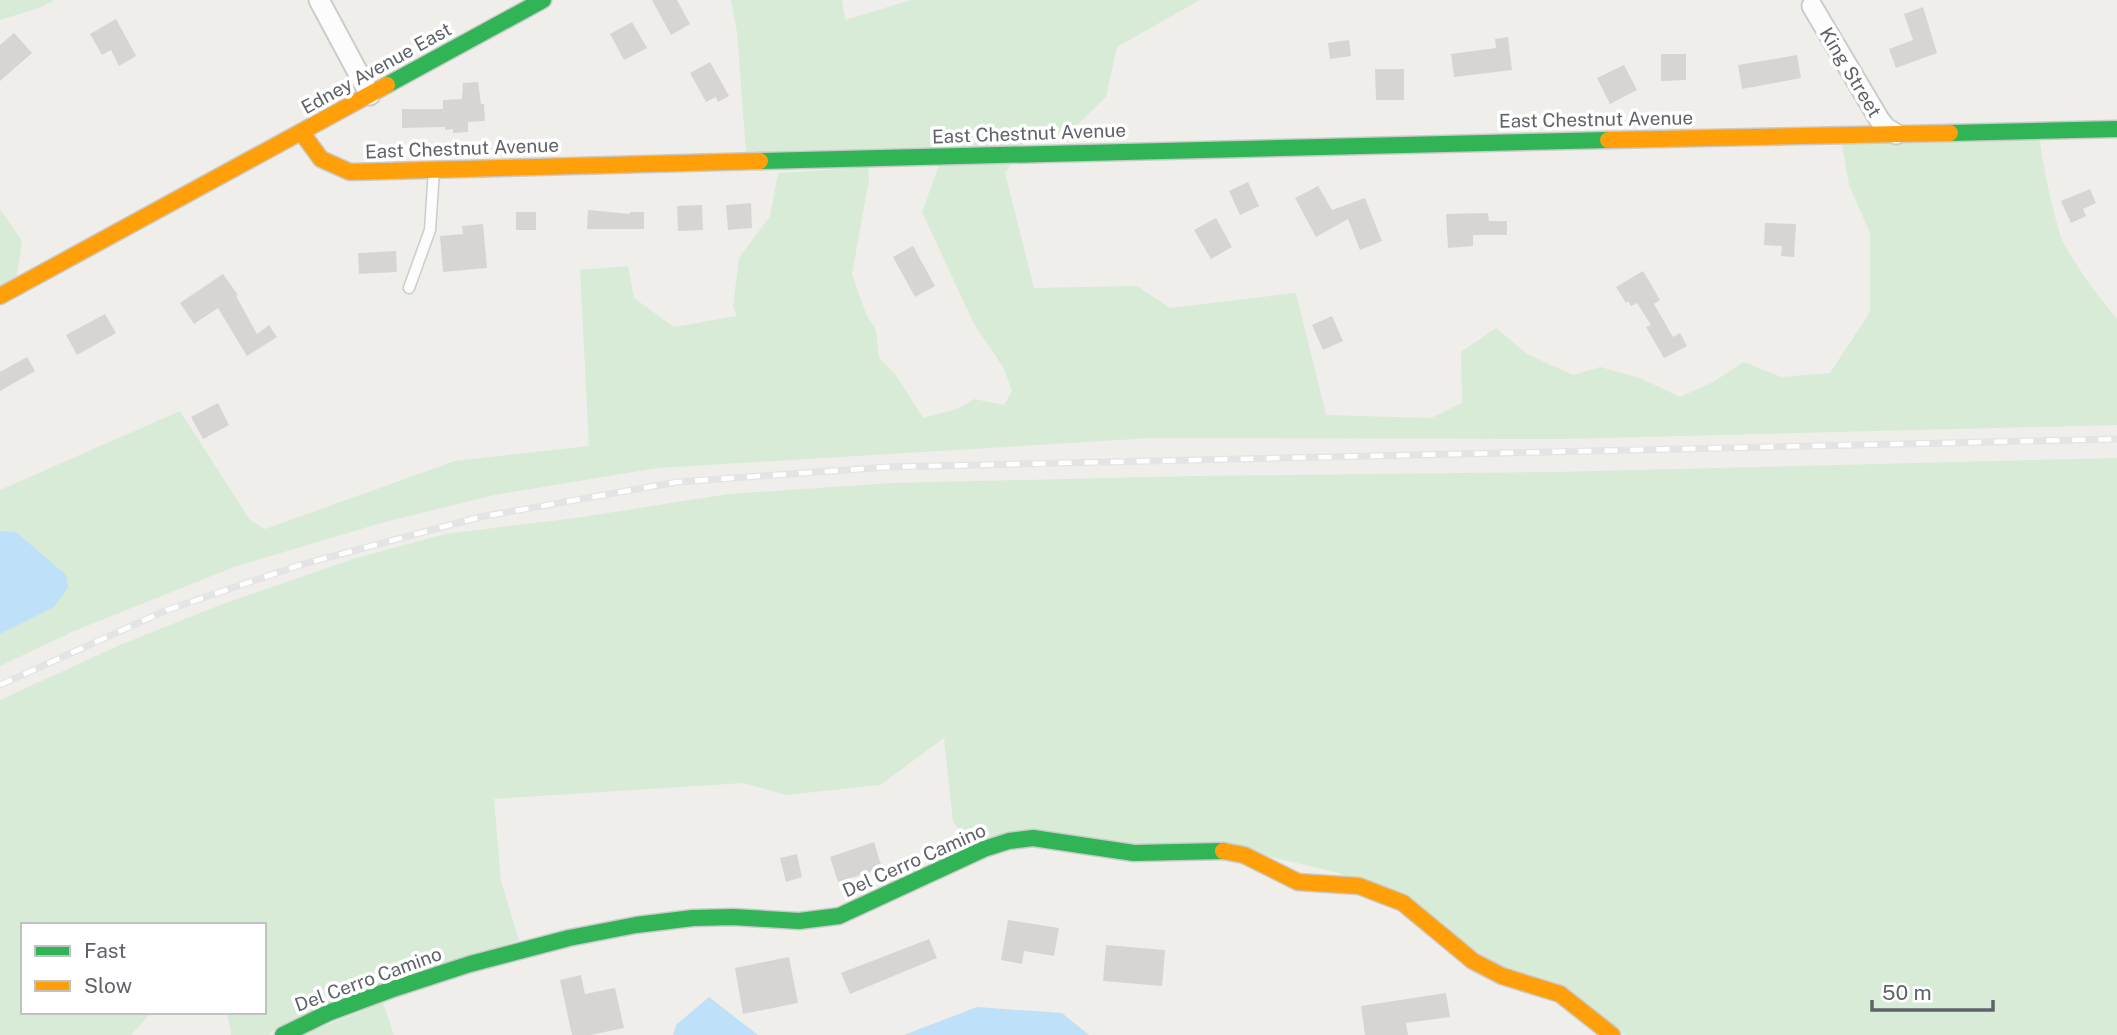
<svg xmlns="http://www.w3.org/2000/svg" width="2117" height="1035" viewBox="0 0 2117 1035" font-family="'Public Sans',sans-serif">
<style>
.green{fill:#d8ebd6}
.water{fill:#bfe0f9}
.building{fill:#d6d5d3}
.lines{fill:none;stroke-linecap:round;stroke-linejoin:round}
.lane-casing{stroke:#cbcccc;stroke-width:13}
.street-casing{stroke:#cbcccc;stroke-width:23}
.fast-casing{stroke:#cacacb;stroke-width:19}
.slow-casing{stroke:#cacacb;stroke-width:19}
.lane{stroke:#fdfcfc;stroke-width:10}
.street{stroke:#fdfcfc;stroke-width:19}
.fast{stroke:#30b455;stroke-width:16}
.slow{stroke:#ff9f0a;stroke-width:16}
.rail-casing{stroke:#e4e4e4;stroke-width:7}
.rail{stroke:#fff;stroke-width:4.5;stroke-dasharray:13;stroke-linecap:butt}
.labels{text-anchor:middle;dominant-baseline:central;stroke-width:7;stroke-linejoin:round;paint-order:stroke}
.street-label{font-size:19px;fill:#5f6368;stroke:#fff}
</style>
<rect width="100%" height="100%" fill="#efeeea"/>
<path class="green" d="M0 0H55L39 8 0 20Z
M731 0H842L845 20 911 0H1200L1117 47 1106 97 1070 132 1031 133 1023 145 746 152 737 33Z
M2040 140C2044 172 2051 205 2061 237 2067 254 2103 304 2117 318V425L1560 439 1152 438 658 468 494 495 381 523 234 567 74 631 0 666V634L53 607 66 575 16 533 0 531V490L180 411 250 520 265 529 455 461 589 446 580 270 628 266 634 298 674 327 737 316 733 306 739 258 770 216 778 173 868 167 869 179 852 274 866 314 876 330 879 358 896 375 923 418 957 409 974 399 1004 405 1012 391 1003 367 974 324 922 212 939 165 1011 164 1005 173 1034 288 1137 286 1170 308 1296 293 1326 415 1431 418 1462 403 1461 352 1496 328 1527 354 1573 375 1600 367 1640 378 1680 397 1713 382 1744 362 1781 377 1830 373 1870 312V233L1849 185 1842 144Z
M0 209 22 241 17 276 0 286Z
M2117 458V1035H1625L1594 1011 1507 969 1339 873 1263 855 972 845 953 822 944 738 880 785 786 795 743 783 494 799 501 881 519 940 275 1029 269 1035H231L227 1012H264V925H23V1012H152L131 1035H0V700L120 645 220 605 353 559 445 534 576 518 728 494 892 483 1194 476 1555 472Z
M383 1003 394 1035H302Z"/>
<path class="water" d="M0 531 16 532 66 575 68 588 54 607 0 634Z
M709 997 758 1035H673L676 1025Z
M977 1007 1062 1013 1089 1035H904Z"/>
<path class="building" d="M652 0H677L690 24 671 35Z
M1923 7 1937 53 1896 68 1889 49 1913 40 1904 14Z
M116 19 136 56 119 66 111 50 102 55 90 34Z
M632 22 647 48 624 60 610 34Z
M14 33 32 53 0 81V45Z
M1508 37 1512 70 1454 77 1451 54 1496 48 1495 39Z
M1349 40 1351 56 1330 59 1328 43Z
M1661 54H1686V80L1661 81Z
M1797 55 1801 78 1742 89 1738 65Z
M710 62 729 96 718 102 716 97 706 102 690 73Z
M1624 65 1637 90 1610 104 1597 78Z
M1375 69H1404V100H1376Z
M478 82 481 104H484L485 121 468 122V132L453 133V129L445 130V127L402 128V109H443V100L462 99 463 83Z
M1248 182 1259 206 1240 215 1229 191Z
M1318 186 1332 210 1365 198 1382 241 1360 250 1348 219 1316 237 1295 198Z
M2090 189 2096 203 2083 209 2086 216 2071 223 2061 201Z
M751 203 752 228 728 230 726 205Z
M702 205 703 230 678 231 677 206Z
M588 210 630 214V212H644V229H587Z
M516 212H536V230H516Z
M1488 213 1489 221H1507V235H1473V246L1448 248 1446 214Z
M1216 218 1232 247 1211 259 1194 230Z
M1765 223 1796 224 1794 257 1781 256 1782 246 1764 245Z
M483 224 487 268 443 272 440 236 463 234 462 226Z
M913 246 935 286 915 297 893 257Z
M396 251 397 272 359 274 358 253Z
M1643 271 1660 300 1654 304 1673 337 1680 333 1687 346 1664 358 1646 327 1651 325 1637 303 1631 306 1628 301 1626 303 1616 287Z
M223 274 238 295 236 296 257 334 269 325 277 337 247 356 218 308 194 324 180 303Z
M105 314 116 333 77 355 66 335Z
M1332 316 1343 341 1323 350 1312 325Z
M27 357 35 371 0 391V372Z
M218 403 229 425 203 439 191 417Z
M874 842 882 868 838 882 830 857Z
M797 854 802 877 786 882 780 858Z
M1008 920 1059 928 1054 956 1024 951 1022 964 1001 960Z
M929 939 937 958 850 994 841 973Z
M1106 945 1165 950 1162 986 1103 981Z
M789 957 798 1003 743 1014 735 968Z
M581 975 585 994 615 988 624 1028 591 1035H572L560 980Z
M1446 993 1450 1017 1406 1023 1408 1035H1365L1361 1006Z"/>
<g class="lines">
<g class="lane-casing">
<path id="lane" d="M409 288 430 230 434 170"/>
</g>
<g class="street-casing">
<path id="street" d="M319 0 370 95
M1812 6 1879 119 1886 128 1896 134"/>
</g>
<g class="fast-casing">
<path id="fast" d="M387 85 543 0
M1950 133 2117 129
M760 161 1608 140
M283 1035 328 1013 390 990 470 964 569 938 636 925 693 918 733 917 799 921 839 916 984 849 1009 841 1033 838 1134 853 1223 851"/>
</g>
<g class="slow-casing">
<path id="slow" d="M302 133 321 159 350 172 760 161
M1608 140 1950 133
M0 296 387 85
M1223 851 1244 855 1298 882 1359 886 1403 903 1473 961 1502 976 1560 994 1612 1035"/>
</g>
<use href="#lane" class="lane"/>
<use href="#street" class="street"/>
<use href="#fast" class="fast"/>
<use href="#slow" class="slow"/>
<g class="rail-casing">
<path id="rail" d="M0 685 167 610 300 565 480 517 677 482 888 467 2117 439"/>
</g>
<use href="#rail" class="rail"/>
</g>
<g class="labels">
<g class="street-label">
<text transform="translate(376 68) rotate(-29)">Edney Avenue East</text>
<text transform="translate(1851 72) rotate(59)">King Street</text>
<text transform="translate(1596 119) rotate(-1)">East Chestnut Avenue</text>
<text transform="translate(1029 133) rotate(-2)">East Chestnut Avenue</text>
<text transform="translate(462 148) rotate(-2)">East Chestnut Avenue</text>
<text transform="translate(914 860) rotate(-24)">Del Cerro Camino</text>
<text transform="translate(368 979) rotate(-20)">Del Cerro Camino</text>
</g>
</g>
<rect x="21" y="923" width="245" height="91" fill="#ffffff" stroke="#bfc1c3" stroke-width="2"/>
<rect x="35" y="946" width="35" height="10" fill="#30b455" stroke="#bfc1c3" stroke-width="2"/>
<text x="84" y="958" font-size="21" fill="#5f6368">Fast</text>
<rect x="35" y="981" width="35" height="10" fill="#ff9f0a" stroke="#bfc1c3" stroke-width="2"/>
<text x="84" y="993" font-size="21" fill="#5f6368">Slow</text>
<path d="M1872 1000v10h121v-10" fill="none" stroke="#5f6368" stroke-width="3.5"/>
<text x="1882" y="1000" font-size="21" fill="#5f6368" stroke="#ffffff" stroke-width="5" paint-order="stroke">50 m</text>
</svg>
